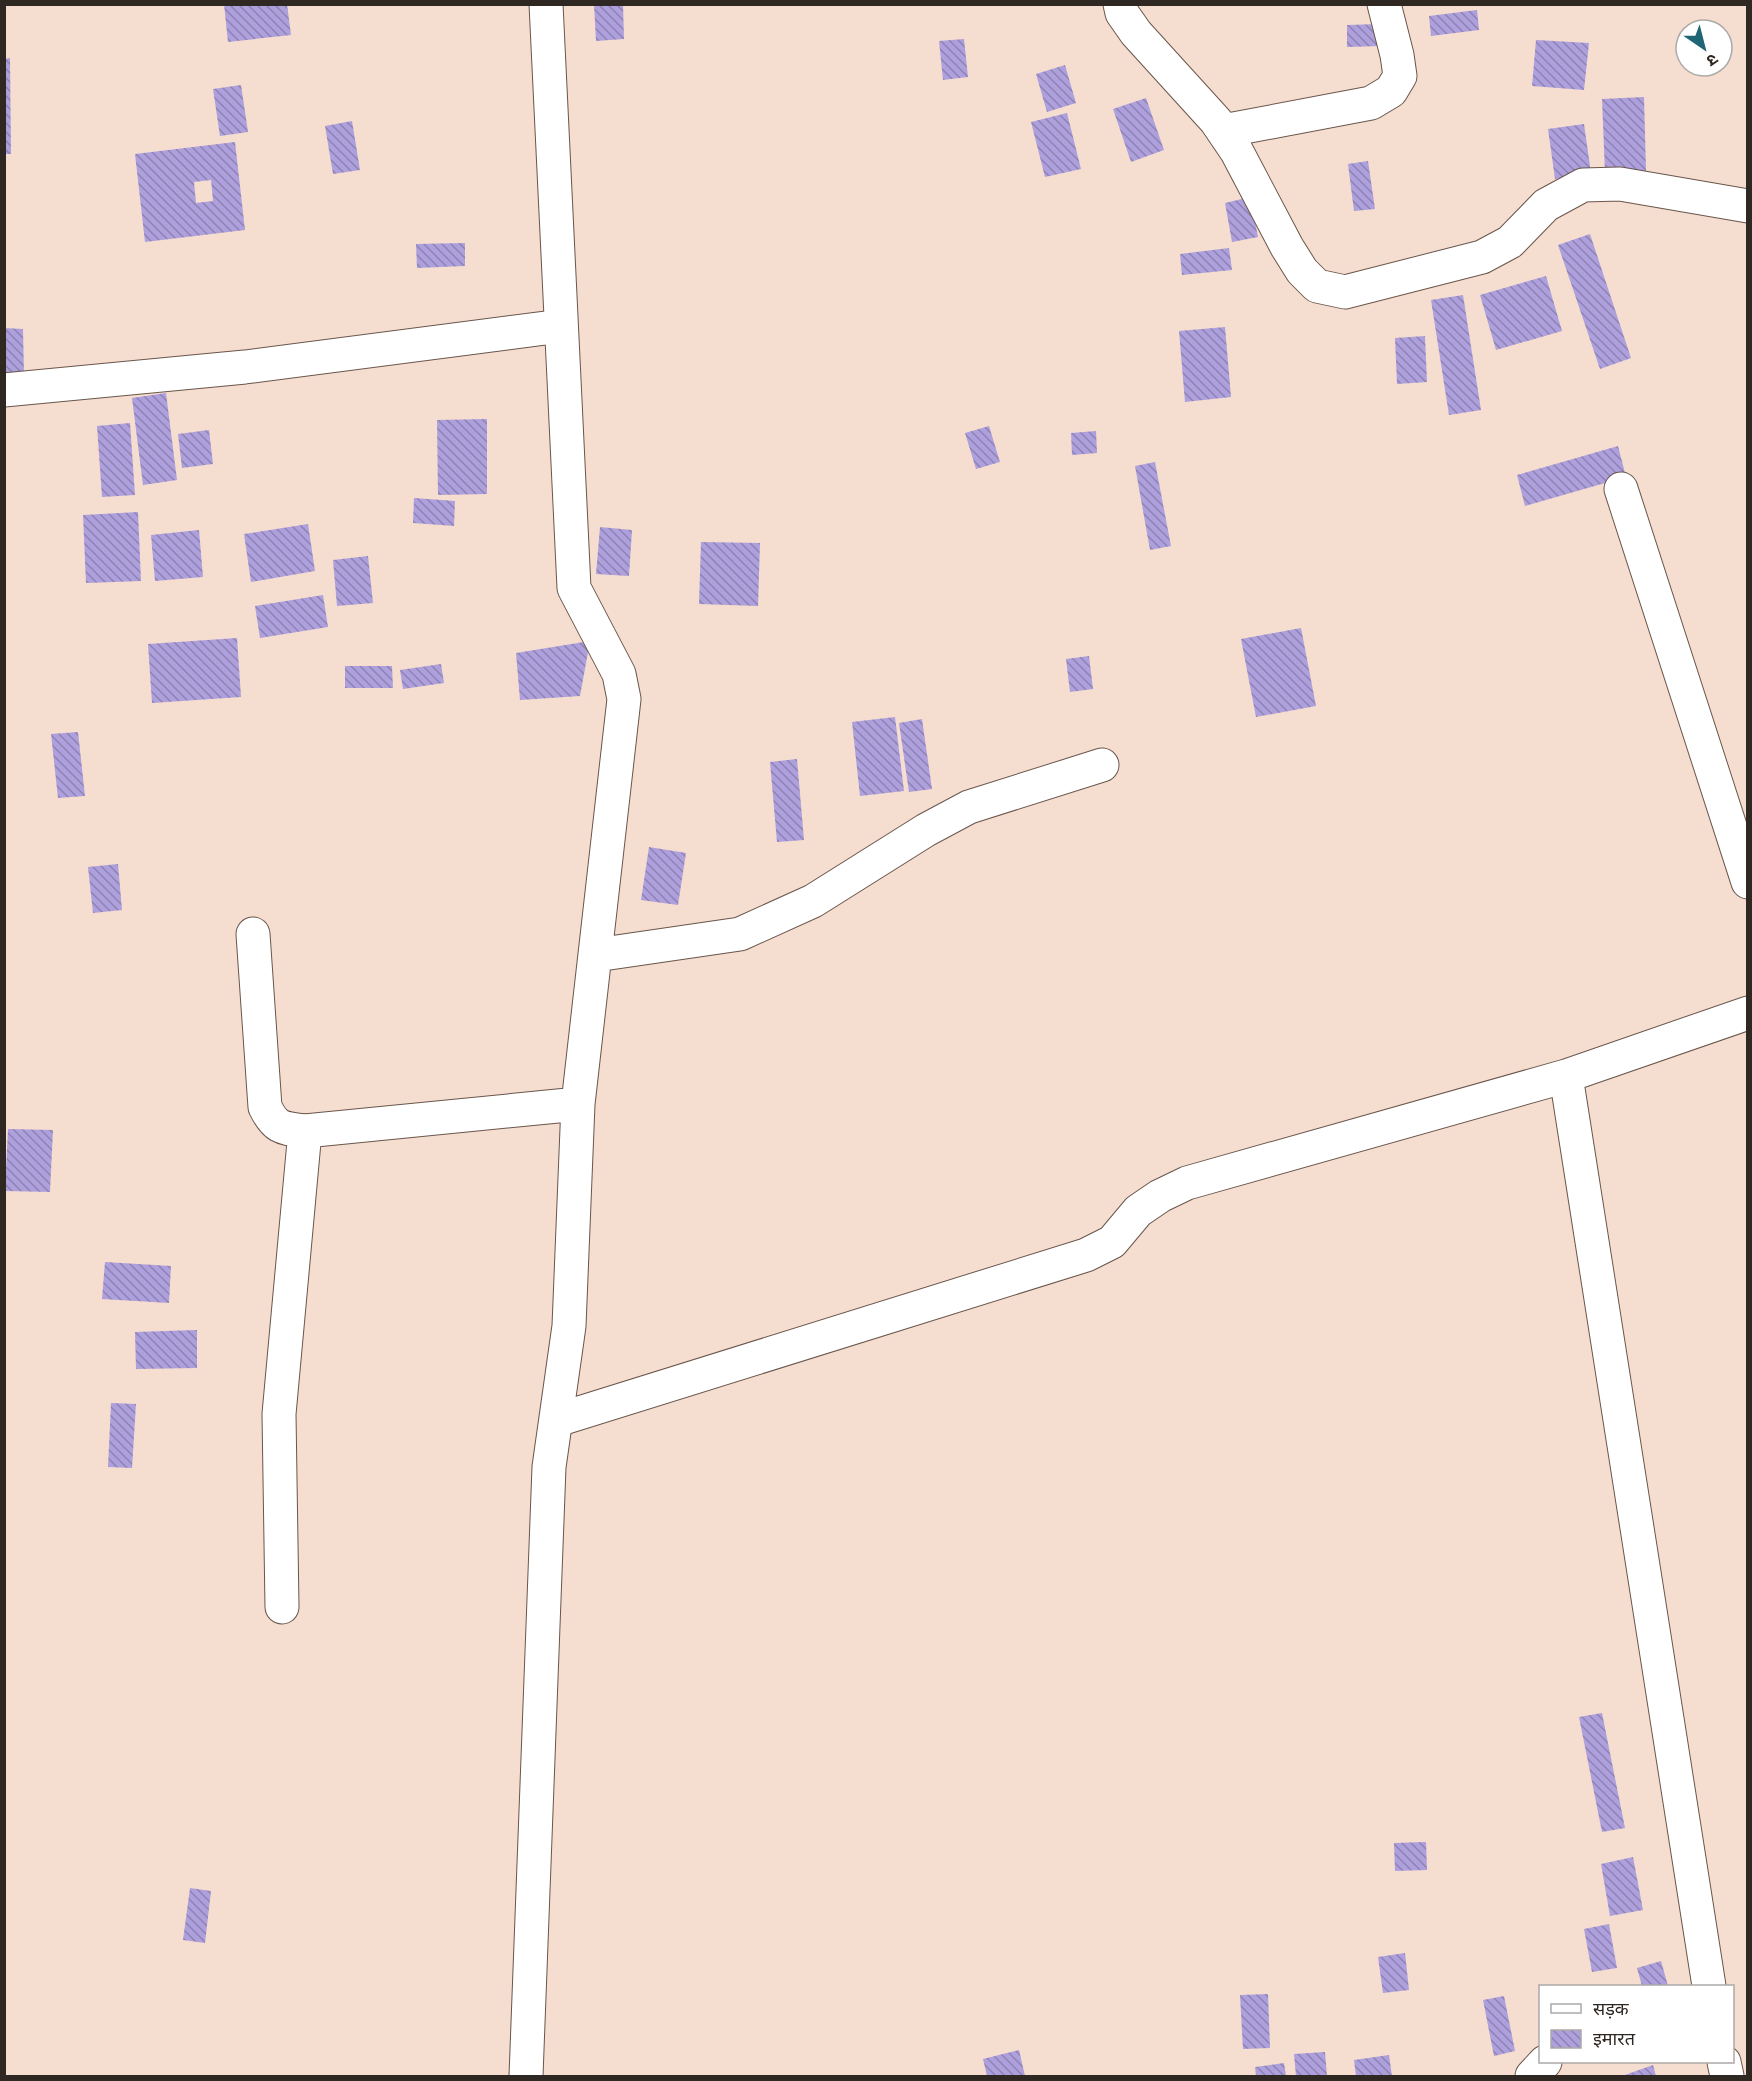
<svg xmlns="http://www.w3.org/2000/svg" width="1752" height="2081" viewBox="0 0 1752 2081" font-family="Quicksand,'Noto Sans Devanagari',sans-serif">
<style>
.building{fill:url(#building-back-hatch);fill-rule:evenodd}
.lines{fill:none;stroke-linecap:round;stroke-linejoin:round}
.minor-casing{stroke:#69564b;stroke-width:35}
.minor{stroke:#fff;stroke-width:33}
</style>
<defs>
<pattern id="building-back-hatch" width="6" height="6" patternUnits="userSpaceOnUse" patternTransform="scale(1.5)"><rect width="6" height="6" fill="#aea0dd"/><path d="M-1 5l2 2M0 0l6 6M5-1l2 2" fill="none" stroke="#8e82b3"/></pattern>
</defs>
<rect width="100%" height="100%" fill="#f5ddd0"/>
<path class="building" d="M224 4H287L291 35 228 42Z
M594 4H623L624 39 596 41Z
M1477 10 1479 30 1431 36 1429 16Z
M1380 24 1381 46 1347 47V25Z
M964 39 968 77 943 80 939 41Z
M1536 40 1589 43 1584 90 1532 86Z
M10 58 11 154H4V59Z
M1065 65 1076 103 1047 112 1036 74Z
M241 85 248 132 220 136 213 89Z
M1644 97 1646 171 1605 173 1602 99Z
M1146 98 1164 150 1131 162 1113 109Z
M1067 113 1081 169 1045 177 1031 122Z
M352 121 360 170 333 174 325 126Z
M1584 124 1591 173 1555 179 1548 129Z
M235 142 245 230 145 242 135 154ZM211 180 213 201 196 203 194 182Z
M1368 161 1375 209 1354 211 1348 164Z
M1250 197 1258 237 1232 242 1225 203Z
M1590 234 1631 358 1600 369 1558 245Z
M465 243V266L417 268 416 244Z
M1229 248 1232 270 1182 275 1180 254Z
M1546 276 1562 331 1496 350 1480 295Z
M1463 295 1481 410 1449 415 1431 300Z
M1225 327 1231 397 1185 402 1179 331Z
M4 328 23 329 24 376H4Z
M1425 336 1427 382 1397 384 1395 338Z
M166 393 177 480 143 485 132 398Z
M487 419V494L438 495 437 420Z
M130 423 135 495 102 497 97 426Z
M989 426 1000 462 976 469 965 433Z
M209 430 213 464 182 468 178 434Z
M1096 431 1097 453 1072 455 1071 433Z
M1618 446 1626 477 1525 506 1517 475Z
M1155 462 1171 546 1150 550 1135 466Z
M414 498 455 501 454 526 413 523Z
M138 512 141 581 86 583 83 515Z
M308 524 315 571 251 582 244 534Z
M600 527 632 530 629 576 596 574Z
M199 530 203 577 155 581 151 535Z
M701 542 760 543 758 606 699 604Z
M368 556 373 603 337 606 333 560Z
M323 595 328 627 260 638 255 606Z
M1301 628 1316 706 1256 717 1241 639Z
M237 638 241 697 152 703 148 644Z
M590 641 580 696 520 700 516 653Z
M1089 656 1093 689 1070 692 1066 659Z
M441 664 444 683 403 689 400 670Z
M345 666H392L393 688H345Z
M895 717 904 791 860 796 852 722Z
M922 719 932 789 909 792 899 723Z
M78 732 85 796 58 798 51 734Z
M797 759 804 840 777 842 770 762Z
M649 847 686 853 678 905 641 900Z
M118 864 122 910 93 913 88 867Z
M8 1129 53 1130 50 1192 5 1191Z
M105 1262 171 1266 169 1303 102 1299Z
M197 1330V1368L136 1369 135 1332Z
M111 1403 136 1404 132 1468 108 1467Z
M1602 1713 1625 1828 1602 1832 1579 1717Z
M1426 1842 1427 1870 1395 1871 1394 1843Z
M1633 1857 1643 1910 1610 1916 1601 1864Z
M190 1888 211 1891 205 1943 183 1940Z
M1609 1924 1617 1968 1592 1972 1584 1929Z
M1405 1953 1409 1990 1383 1993 1378 1957Z
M1661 1961 1668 1986H1642L1637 1968Z
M1268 1994 1270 2048 1243 2049 1240 1995Z
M1504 1996 1515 2051 1494 2056 1483 2000Z
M1019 2050 1025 2076H987L983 2059Z
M1325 2052 1327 2076H1296L1294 2054Z
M1389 2055 1392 2076H1356L1354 2060Z
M1284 2063 1286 2076H1256L1255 2067Z
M1653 2065 1656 2076H1622Z"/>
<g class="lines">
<g class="minor-casing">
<path id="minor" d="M1120 4 1122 13 1136 33 1216 121 1237 152 1287 247 1302 271 1317 286 1345 292 1482 257 1510 242 1546 205 1583 185 1620 184 1748 206
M1223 131 1371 103 1391 91 1400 76 1397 55 1384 4
M4 390 245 367 561 326
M1621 489 1748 882
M253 934 265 1107C276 1129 282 1128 305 1131L578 1104
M596 955 740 934 813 901 926 830 969 807 1102 765
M1566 1076 1709 1986
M557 1420 1086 1255 1112 1242 1138 1211 1160 1196 1187 1183 1566 1076 1748 1013
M282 1607 279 1414 305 1131
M1724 2062 1727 2076
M526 2076 549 1467 569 1326 578 1104 624 699 619 674 574 588 546 4
M1532 2076 1545 2062"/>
</g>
<use href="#minor" class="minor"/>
</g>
<rect width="1752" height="2081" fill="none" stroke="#2f2722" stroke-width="12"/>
<rect x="1539" y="1985" width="195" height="78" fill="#ffffff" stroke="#aca9a7" stroke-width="1.5"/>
<rect x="1551" y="2004" width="30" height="9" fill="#ffffff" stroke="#aca9a7" stroke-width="1.5"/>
<text x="1593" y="2015" font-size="18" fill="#2f2722">सड़क</text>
<rect x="1551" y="2030" width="30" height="18" fill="url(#building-back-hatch)" stroke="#aca9a7" stroke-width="1.5"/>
<text x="1593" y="2045" font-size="18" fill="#2f2722">इमारत</text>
<g transform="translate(1704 48) rotate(145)"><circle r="28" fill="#ffffff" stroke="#aca9a7" stroke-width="1.5"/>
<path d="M0-4.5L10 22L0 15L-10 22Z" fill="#1f6575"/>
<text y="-9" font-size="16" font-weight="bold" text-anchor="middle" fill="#2f2722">उ</text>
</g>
</svg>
